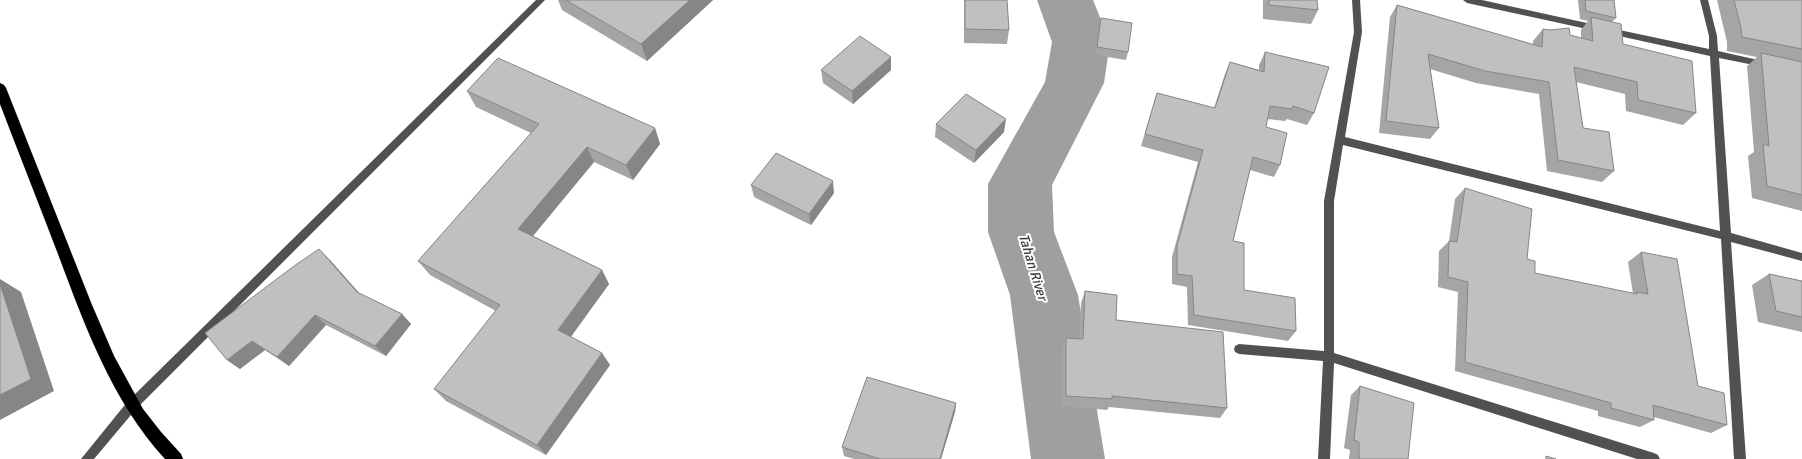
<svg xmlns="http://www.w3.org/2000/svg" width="1802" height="459" viewBox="0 0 1802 459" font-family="Signika,sans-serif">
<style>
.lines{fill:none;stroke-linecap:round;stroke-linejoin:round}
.river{fill:#9f9f9f;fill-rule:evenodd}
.trunk-casing{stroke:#dbdbdb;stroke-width:1}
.minor{fill:#515151;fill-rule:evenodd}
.trunk{fill:#000;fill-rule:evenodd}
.wall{fill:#a5a5a5}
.shaded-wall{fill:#868686}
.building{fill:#c0c0c0;stroke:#868686}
.labels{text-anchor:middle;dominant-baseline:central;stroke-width:4;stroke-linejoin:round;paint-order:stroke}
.water-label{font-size:14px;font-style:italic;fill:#404040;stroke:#fff}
</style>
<rect width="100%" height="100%" fill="#fff"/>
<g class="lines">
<path class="river" d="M1037 0H1093L1110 42 1104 83 1052 185 1054 232 1078 295 1105 459H1031L1010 295 988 232V184L1045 82 1052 42Z"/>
<g class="trunk-casing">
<path id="trunk" d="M0 83 4 85 6 88 92 305 114 356 143 409 161 432 181 454 183 459H165C112 401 85 326 58 254 39 204 19 154 0 104Z"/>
</g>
<path class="minor" d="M536 0H545L136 409 94 459H81L128 401Z
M1352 0H1360L1362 32 1345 137 1720 231 1710 56 1610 34 1606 31 1610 28 1709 49V36L1700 0H1708L1717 36 1718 51 1767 62 1769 64 1764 67 1719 58 1731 233 1802 253V261L1731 242 1746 459H1734L1721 239 1343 145 1334 201V353L1654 453 1658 455 1660 459H1637L1334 363 1330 459H1318L1323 361 1239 354 1235 352 1234 349 1235 346 1239 344 1324 351V201L1354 32Z
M1463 0H1482L1596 25 1600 28 1596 31 1467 3Z"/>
<use href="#trunk" class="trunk"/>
</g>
<path class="wall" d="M558 0H713L647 61 562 10Z
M964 0H1007L1009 30 1007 44 964 43Z
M1263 0H1317L1318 10 1311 24 1263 19Z
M1578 0H1614L1616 18 1612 22 1623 44 1696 113 1683 125 1626 111 1625 94 1576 82 1583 128 1614 171 1602 182 1547 171 1539 94 1476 83 1430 69 1439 128 1430 139 1379 133 1390 17 1397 5 1533 45V41L1543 29 1581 38V30L1588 21 1580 19Z
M1717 0H1802V211L1752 198 1748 156 1754 152 1747 66 1757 57 1727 51V42Z
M1101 18 1128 52 1126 60 1095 55Z
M1265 52 1314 113 1307 125 1287 119 1285 121 1267 119 1266 127 1280 165 1274 177 1250 170 1233 241 1244 290 1296 331 1288 341 1188 325 1187 287 1172 284V257L1198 162 1141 146 1157 93 1214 108 1225 74 1230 62 1259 70V65Z
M891 57V70L853 104 823 83 821 70Z
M467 91 655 128 660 144 633 180 594 162 533 236 602 270 609 284 571 337 602 353 610 365 546 455 446 401 434 389 496 311 430 275 418 261 531 133 476 107Z
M936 124 1004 132 974 163 935 137Z
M751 185 834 193 811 225 754 197Z
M1465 188 1527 259 1535 273 1633 294 1628 262 1641 252 1698 386 1727 425 1711 433 1654 417V420L1640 427 1598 416V411L1455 371 1458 292 1438 287 1439 251 1449 241 1455 199Z
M330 260 359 293 402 314 411 324 386 356 326 325 289 366 265 350 240 369 227 360Z
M1769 274 1802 281V332L1758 322 1752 285Z
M1085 291 1116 320 1227 408 1220 418 1109 407 1107 410 1062 406V350L1066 338 1079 339 1081 303Z
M1360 386 1408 459H1349L1350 450 1344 448 1351 395Z
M956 403 955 412 941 459H854L844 456 842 447Z"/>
<path class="shaded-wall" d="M690 0H713L647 61 641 44Z
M891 57V70L853 104 852 91Z
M1006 119 1004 132 974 163 976 150Z
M655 128 660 144 633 180 626 165Z
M587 147 594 162 527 243 518 229Z
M833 181 834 193 811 225 809 214Z
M319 249 330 260 367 302 357 292Z
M602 270 609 284 566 343 558 330Z
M0 279 21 292 54 391 0 420Z
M402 314 411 324 386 356 375 346Z
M315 315 326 325 289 366 277 357Z
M252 341 265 350 240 369 227 360Z
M602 353 610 365 546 455 537 445Z
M956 403 955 412 941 459H940Z"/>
<path class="building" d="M566 0H690L641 44Z
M965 0H1007L1009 30 965 29Z
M1269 0H1317L1318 10 1269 5Z
M1585 0H1614L1616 18 1586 11Z
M1734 0H1802V49L1742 37 1741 28Z
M1397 5 1542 47 1543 29 1550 30 1569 28 1570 35 1593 41 1591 17 1621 24 1623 44 1692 61 1696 113 1638 100 1637 82 1574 67 1583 128 1609 132 1614 171 1558 160 1549 82 1485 71 1428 54 1439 128 1386 121Z
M1101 18 1132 23 1128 52 1097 47Z
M860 36 891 57 852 91 821 70Z
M1265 52 1329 67 1314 113 1293 106 1292 109 1270 106 1266 127 1287 133 1280 165 1253 157 1233 241 1244 243V290L1295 298 1296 331 1194 315 1192 276 1177 274V246L1203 150 1145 134 1157 93 1215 108 1230 62 1264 72Z
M1761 53 1802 62V195L1767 186 1763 144 1769 146Z
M498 58 655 128 626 165 587 147 518 229 602 270 558 330 602 353 537 445 434 389 500 305 418 261 539 124 467 91Z
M966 94 1006 119 976 150 936 124Z
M776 153 833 181 809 214 751 185Z
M1465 188 1532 209 1527 259 1535 261V273L1637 294V292L1648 294 1641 252 1677 259 1698 386 1724 393 1727 425 1653 405 1654 420 1611 408V403L1465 362 1468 282 1448 277 1449 241 1457 242Z
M319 249 357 292 402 314 375 346 315 315 277 357 252 341 227 360 205 333 294 266Z
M1769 274 1802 281V317L1776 311Z
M0 284 31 379 0 395Z
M1085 291 1117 295 1116 320 1223 332 1227 408 1112 396V399L1066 396V338L1083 339Z
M867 377 956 403 940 459H880L842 447Z
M1360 386 1414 403 1408 459H1359V442L1354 440Z
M1546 456 1556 459H1546Z"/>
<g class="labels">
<g class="water-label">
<text transform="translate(1033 267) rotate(73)">Tahan River</text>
</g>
</g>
</svg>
